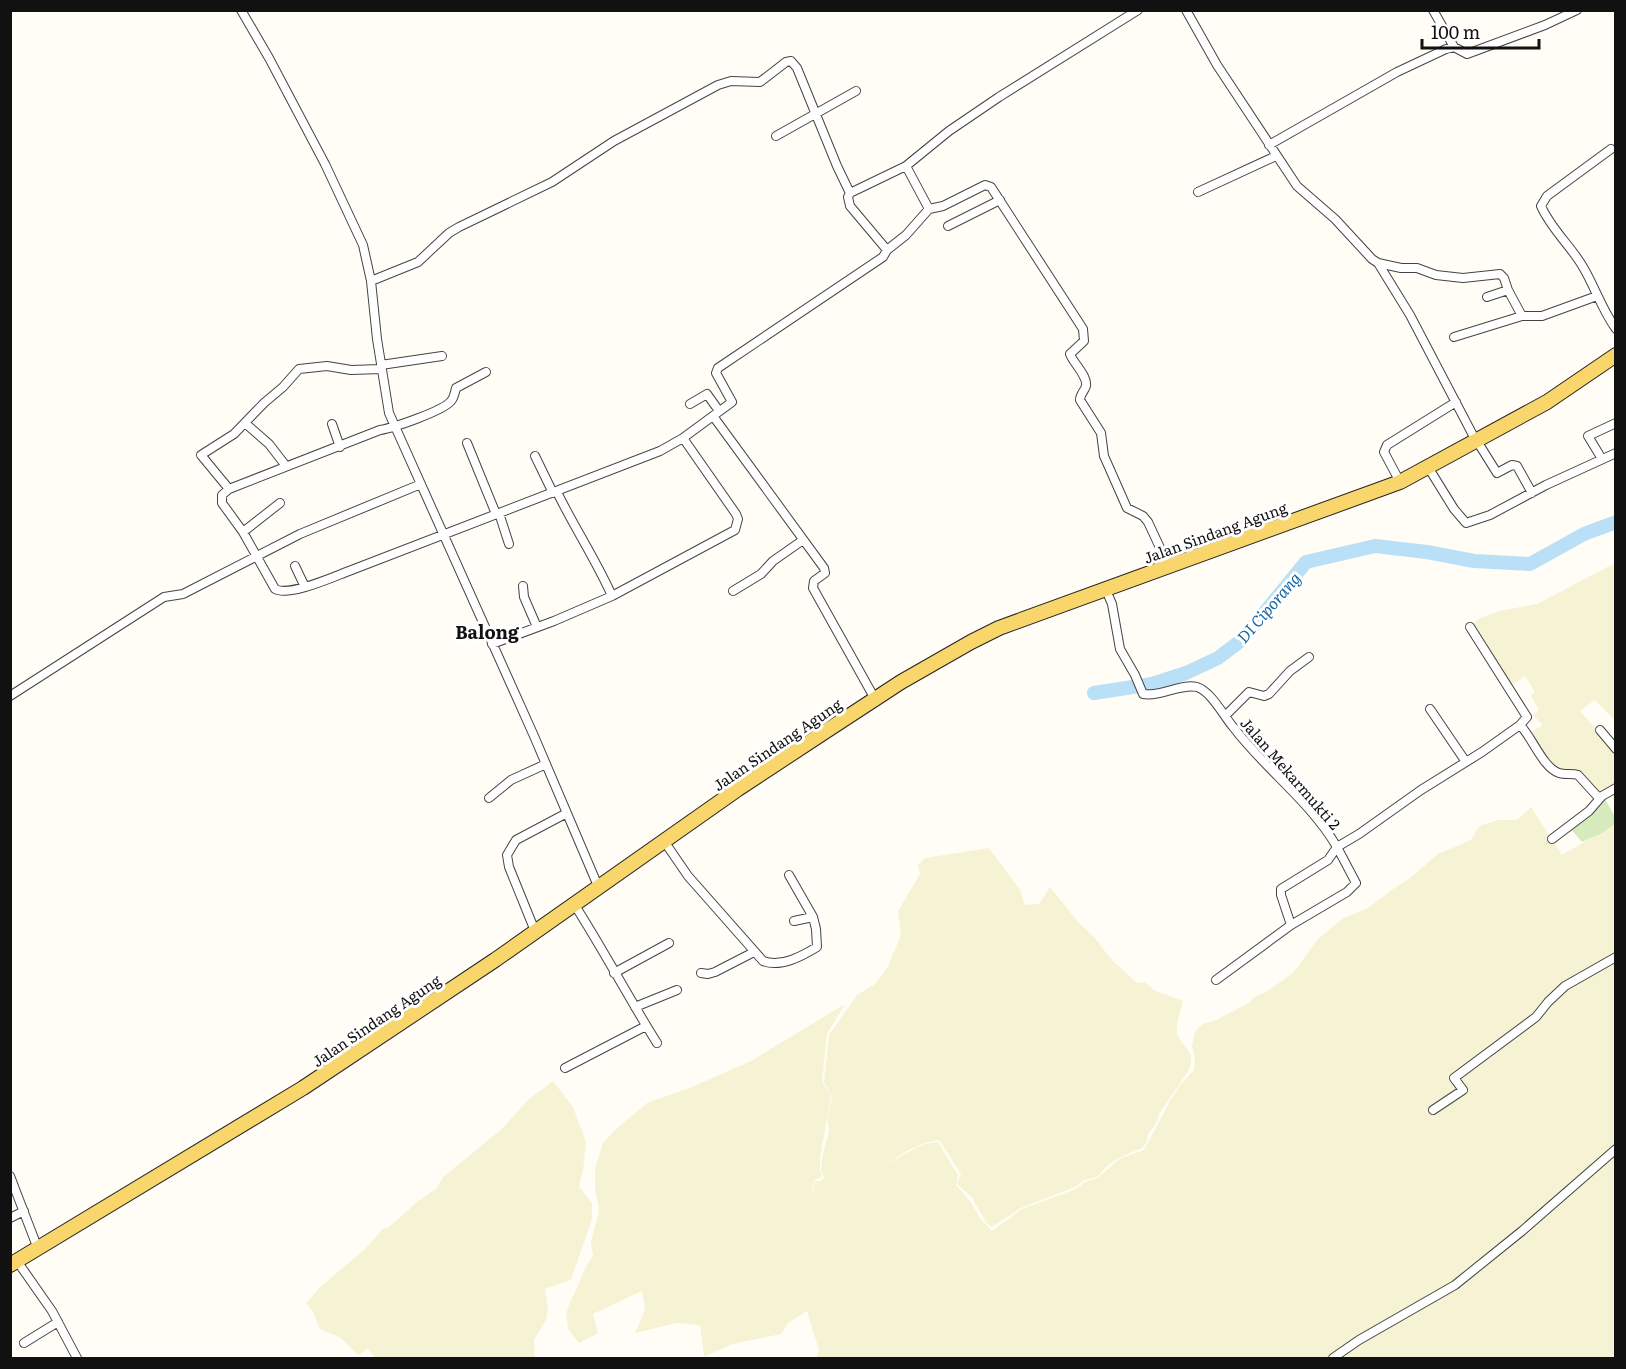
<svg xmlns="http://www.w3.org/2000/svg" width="1626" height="1369" viewBox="0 0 1626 1369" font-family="Literata,serif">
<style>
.farmland{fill:#f6f3d4}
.green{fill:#d5ebbd}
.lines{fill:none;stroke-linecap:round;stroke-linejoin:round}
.river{stroke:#b9e0f7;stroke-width:14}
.street-casing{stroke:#444;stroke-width:10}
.primary-casing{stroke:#222;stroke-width:16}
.street{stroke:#fff;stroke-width:8}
.primary{stroke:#f9d66b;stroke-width:14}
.labels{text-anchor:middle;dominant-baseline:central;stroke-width:6;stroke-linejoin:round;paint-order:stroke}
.street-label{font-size:15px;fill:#111;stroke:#fff}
.water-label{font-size:16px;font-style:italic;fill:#1768a6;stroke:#fff}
.quarter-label{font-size:18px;font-weight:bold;fill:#111;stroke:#fff}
</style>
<rect width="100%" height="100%" fill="#fffdf5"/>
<path class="farmland" d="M1615 563V721L1595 700 1580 711 1615 752V787L1598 795 1580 773 1558 769 1549 761 1530 733 1543 725 1533 715 1539 710 1531 696 1535 692 1525 676 1510 686 1471 625 1478 619 1499 611 1537 604Z
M1531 807 1562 855 1615 824 1616 1356 1612 1358H816L819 1350 807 1311 787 1324 781 1334 732 1344 704 1357 700 1325 677 1323 635 1333 645 1310 642 1291 593 1314 598 1333 579 1343 568 1329 566 1312 587 1265 593 1256 591 1242 599 1211 595 1187V1169L603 1143 617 1128 647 1103 692 1087 751 1061 845 1004 827 1034 822 1081 831 1096 820 1158V1169L822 1174 820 1178 814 1180 812 1189 820 1202 813 1190 815 1181H820L824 1178 821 1169 822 1158 829 1131 827 1119 832 1097 824 1082 829 1035 857 995 875 984 888 966 901 935 898 911 920 874 918 865 925 858 989 848 1020 890 1025 905 1039 904 1050 887 1079 923 1094 937 1111 959 1137 983 1145 982 1154 990 1183 1001 1177 1024V1035L1191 1055V1063L1189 1070 1159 1114 1155 1125 1148 1134 1147 1142 1142 1148 1118 1158 1107 1166 1097 1177 1084 1180 1075 1187 1023 1207 991 1227 985 1221 973 1199 957 1184 961 1174 939 1140 924 1143 903 1153 889 1165 904 1154 924 1144 938 1142 958 1175 956 1185 970 1201 980 1218 992 1231 1022 1209 1076 1189 1085 1182 1098 1178 1119 1159 1144 1150 1170 1101 1180 1085 1194 1070 1195 1060 1192 1046 1195 1032 1199 1027 1205 1023 1214 1021 1249 1003 1254 997 1266 992 1293 973 1318 939 1342 919 1368 908 1393 889 1409 879 1438 854 1471 840 1477 829 1482 825 1499 820H1517Z
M553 1081 573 1107 586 1142 583 1170 579 1187 592 1203V1219L571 1280 545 1289 548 1309 546 1320 534 1340 535 1358H375L368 1349 358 1355 341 1338 320 1329 313 1312 306 1303 320 1287 364 1250 384 1228 389 1227 417 1202 437 1188 443 1177 502 1129 529 1099Z"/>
<path class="green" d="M1604 797 1615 817V824L1602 833 1582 842 1570 828Z"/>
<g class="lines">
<path class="river" d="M1094 693 1152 684 1186 673 1218 658 1243 639 1306 562 1375 546 1427 552 1474 561 1530 564 1584 534 1616 522"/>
<g class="street-casing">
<path id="street" d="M241 10 269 58 325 164 363 245 371 281 377 339 389 413 534 736 598 886
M1186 10 1217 65 1297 186 1335 219 1372 259 1378 263 1401 268H1417L1436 275 1463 278 1500 274 1504 278 1508 290
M1433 10 1454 47
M776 136 856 91
M1269 145 1397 72 1446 49 1454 47 1467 54 1545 25 1577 10
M1611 149 1547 196 1541 206C1551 229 1571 246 1583 267 1595 287 1602 310 1616 329
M906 166 949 131 999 97 1138 10
M1198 192 1276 156
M948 226 1000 200
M887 250 906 235 929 209
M1378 263 1410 315 1476 441
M371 281 418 262 449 233 459 227 552 182 614 141 718 85 731 81 760 82 786 62 791 61 797 68 837 166 850 193 906 166 929 209 943 206 985 185 991 187 1083 329 1084 341 1070 354C1073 363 1088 376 1086 386 1084 392 1080 394 1080 400L1101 433 1104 456 1127 508 1143 516 1148 522 1169 567
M1487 297 1508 290 1522 316
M1454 337 1522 316H1542L1597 296
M381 365 442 356
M381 369 351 370 327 366 299 369 283 387 264 403 234 434 201 455 229 489 380 430C393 428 443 411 451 401 454 398 455 392 456 388L486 372
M690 404 707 394 719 411
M713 416 824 568 825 573 814 581 813 588 875 699
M245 423 269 444 286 466
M332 424 340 447
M1477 441 1497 473 1512 465 1517 466 1532 493
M467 443 496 514
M535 456 553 493
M1602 459 1588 436 1616 423
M1428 467 1454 509 1466 523 1490 515 1546 485 1616 453
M1400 482 1384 452 1387 445 1456 402
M229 489 222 495V503L243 532 275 589C289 597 333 577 349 571L660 451 683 438 732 402 716 373 718 368 883 257 887 250 850 206 848 197 850 193
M557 492C574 527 596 560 612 596
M499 513 509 544
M243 532 280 503
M295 566 305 587
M523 586 524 597 537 627
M1106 590 1112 604 1120 649 1135 675 1143 694C1161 697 1181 683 1197 687 1211 691 1225 718 1234 728 1266 770 1310 801 1337 847L1359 834 1421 790 1482 752 1520 725C1532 737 1543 768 1559 773 1565 775 1572 773 1578 775L1598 797 1602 796 1616 788
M733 591 761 574 773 561 803 540
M1470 627 1527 717 1520 725
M492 644 554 621 612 596 735 530 738 519 736 514 683 438
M10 696 164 597 183 594 300 534 421 484
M1430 709 1466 762
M1225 716 1249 692 1264 696 1269 694 1290 671 1309 657
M1600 730 1616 749
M489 798 511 780 546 764
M1552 839 1589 811 1602 796
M664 841 688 876 763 961C781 968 802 956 817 947L816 929 813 917
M789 875 813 917 794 921
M574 904C603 949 628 997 657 1043
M535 931 509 867 507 855 516 840 567 813
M614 973 669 943
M701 973 708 974 715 972 754 952
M1216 980 1291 925 1281 895V889L1328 860 1337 847 1356 883 1347 892 1291 925
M635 1007 677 990
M565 1068 646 1026
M1433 1110 1463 1090 1454 1078 1536 1017 1548 1002 1565 986 1616 957
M10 1176 38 1249
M10 1218 24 1211
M17 1261 52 1311 77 1358
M24 1343 58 1322
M1333 1358 1359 1340 1455 1285 1522 1231 1616 1149"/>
</g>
<g class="primary-casing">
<path id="primary" d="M10 1265 303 1088 495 960 738 789 820 735 901 682 971 642 999 628 1400 482 1547 402 1616 355"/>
</g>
<use href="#street" class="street"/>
<use href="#primary" class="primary"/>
</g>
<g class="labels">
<g class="street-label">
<text transform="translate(1215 532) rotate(-20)">Jalan Sindang Agung</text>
<text transform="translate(777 744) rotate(-34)">Jalan Sindang Agung</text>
<text transform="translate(1291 773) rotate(49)">Jalan Mekarmukti 2</text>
<text transform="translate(376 1020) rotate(-34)">Jalan Sindang Agung</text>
</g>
<g class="water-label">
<text transform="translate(1268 607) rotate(-49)">DI Ciporang</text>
</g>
<g class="quarter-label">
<text x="487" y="631">Balong</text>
</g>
</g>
<rect width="1626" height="1369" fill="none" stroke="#111111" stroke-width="24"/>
<path d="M1422 39v9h117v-9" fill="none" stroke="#111111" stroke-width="3"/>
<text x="1431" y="39" font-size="18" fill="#111111" stroke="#ffffff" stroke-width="4.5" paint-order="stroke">100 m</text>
</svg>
